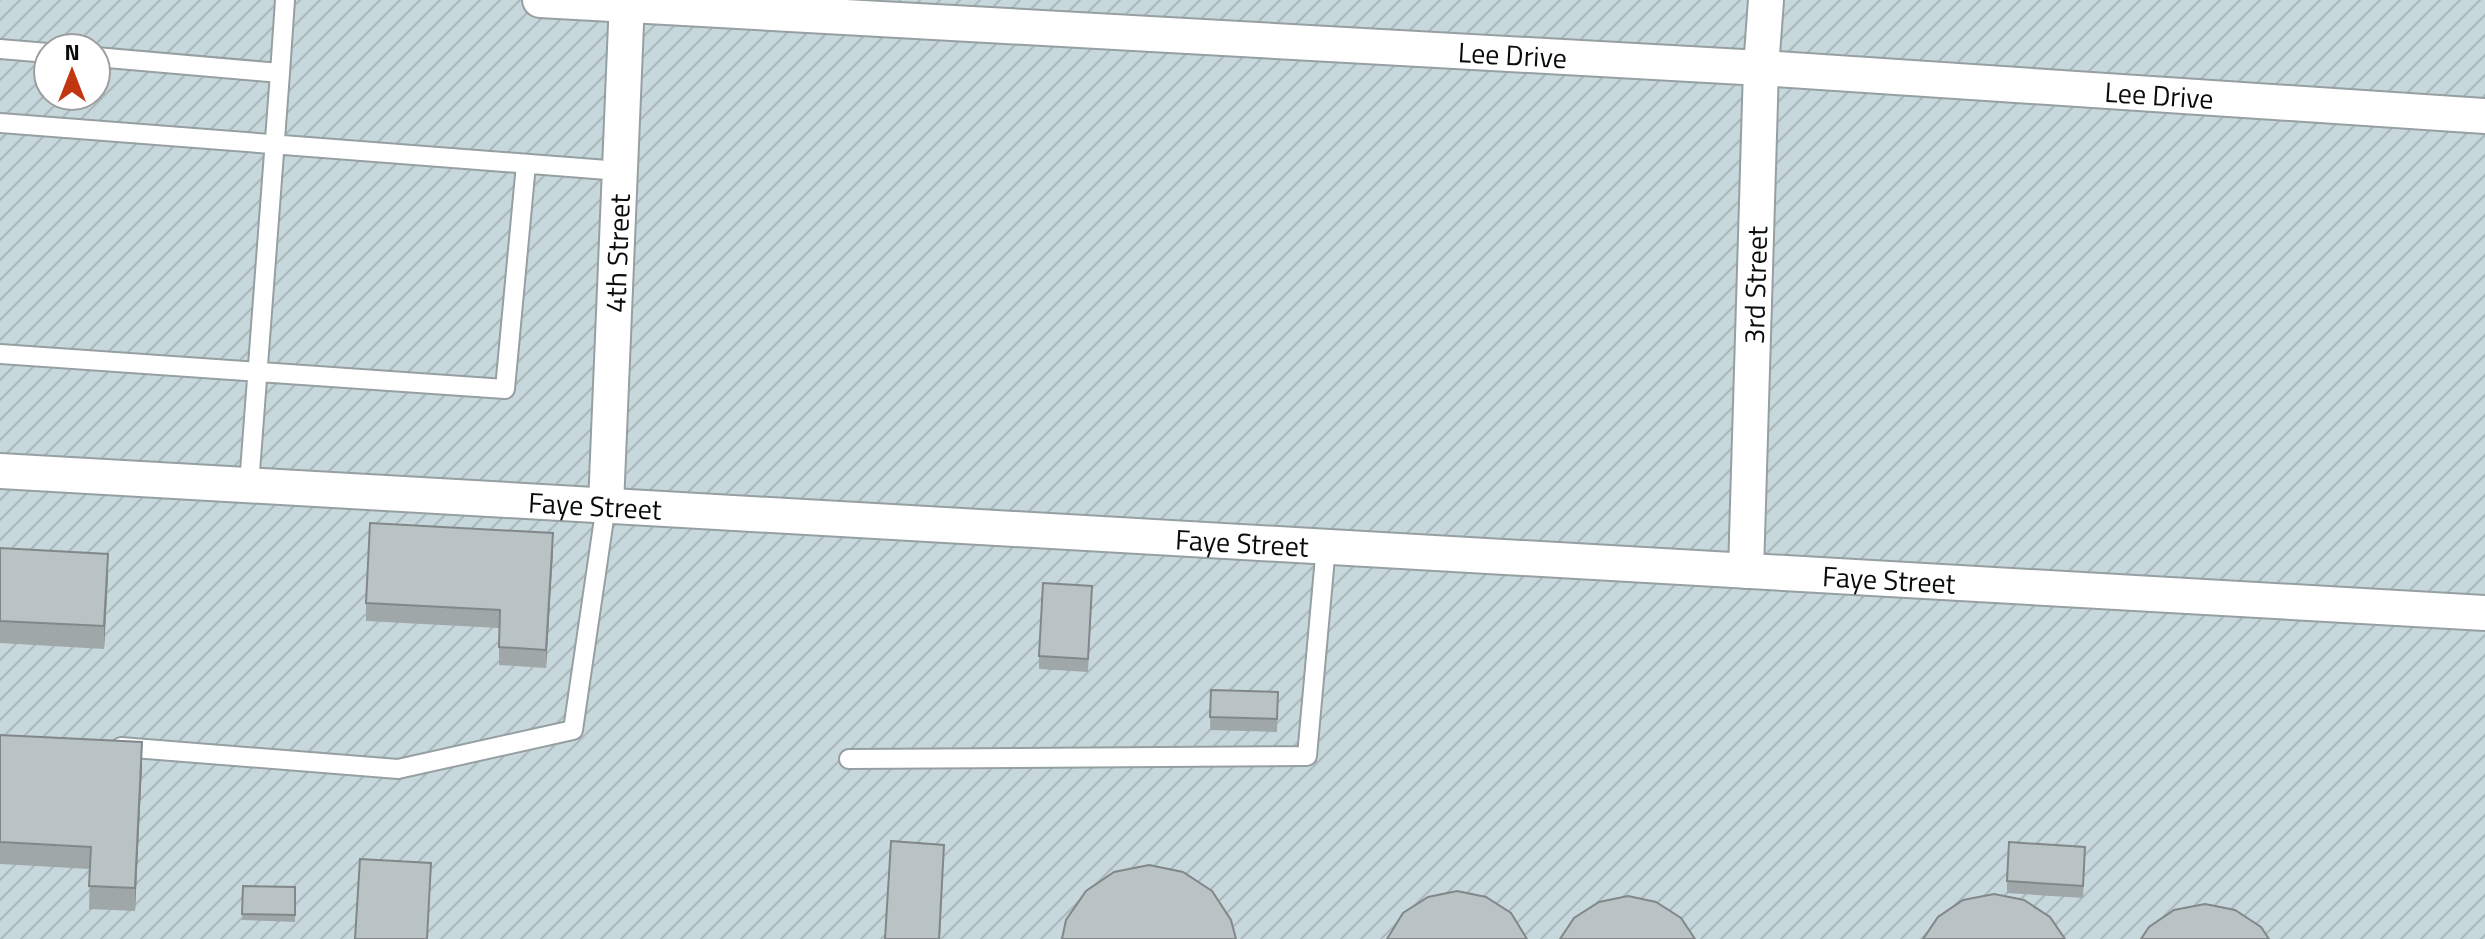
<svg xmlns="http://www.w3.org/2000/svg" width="2485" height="939" viewBox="0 0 2485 939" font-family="'Titillium Web',sans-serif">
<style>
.industrial{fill:url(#industrial-furrows);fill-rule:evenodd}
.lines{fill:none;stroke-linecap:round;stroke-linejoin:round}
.lane-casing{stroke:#969fa1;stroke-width:22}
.street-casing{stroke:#969fa1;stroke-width:38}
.lane{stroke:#fff;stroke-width:18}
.street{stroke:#fff;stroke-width:34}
.wall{fill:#9fa7a9}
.shaded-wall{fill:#828889}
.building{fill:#b9c2c4;stroke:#828889;stroke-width:2}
.labels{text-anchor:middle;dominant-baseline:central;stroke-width:6;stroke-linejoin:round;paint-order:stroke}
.street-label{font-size:28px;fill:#090c0c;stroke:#fff}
</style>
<defs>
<pattern id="industrial-furrows" width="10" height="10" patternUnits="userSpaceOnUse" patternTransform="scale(2)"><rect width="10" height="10" fill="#c7d8dd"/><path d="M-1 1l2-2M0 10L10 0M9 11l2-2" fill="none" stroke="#aab8bc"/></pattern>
</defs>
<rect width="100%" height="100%" fill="#dae3e5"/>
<path class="industrial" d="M0 0H2485V939H0ZM48 48H96V96H48Z"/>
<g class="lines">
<g class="lane-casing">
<path id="lane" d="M0 49 48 53
M96 57 280 73 249 485
M280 73 285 0
M0 123 620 171
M0 354 505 389 526 164
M121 747 398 769 573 730 606 505
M849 759 1307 756 1326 546"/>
</g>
<g class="street-casing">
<g id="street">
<path id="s1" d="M540 0 1761 68 2485 116"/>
<path id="s2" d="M0 471 2485 613"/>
<path id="s3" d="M606 505 627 0"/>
<path id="s4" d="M1746 571 1761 68 1766 0"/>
</g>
</g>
<use href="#lane" class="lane"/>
<use href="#street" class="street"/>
</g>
<path class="wall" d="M0 548 108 576 104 649 0 643Z
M553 551 546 668 499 665V628L366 621V603Z
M1092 599 1088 672 1039 669V656Z
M1211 690 1278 692 1277 732 1210 730Z
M0 735 142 765 135 911 89 909 90 869 0 864Z
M2085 860 2083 898 2007 893V881Z
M243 886 295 887V922L242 920Z"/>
<path class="shaded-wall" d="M553 533V551L546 668V650Z
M108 554V576L104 649V626Z
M142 742V765L135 911V888Z
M944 845 940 939H939Z"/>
<path class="building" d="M370 523 553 533 546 650 499 647 500 610 366 603Z
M0 548 108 554 104 626 0 621Z
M1043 583 1092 586 1088 659 1039 656Z
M1211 690 1278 692 1277 719 1210 717Z
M0 735 142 742 135 888 89 886 91 847 0 842Z
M891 841 944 845 939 939H885Z
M2009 842 2085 847 2083 886 2007 881Z
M360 859 431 863 427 939H355Z
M1149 865 1183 872 1212 891 1231 920 1236 939H1062L1066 920 1086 891 1114 872Z
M243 886 295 887V915L242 914Z
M1457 891 1486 897 1511 913 1527 939H1387L1403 913 1428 897Z
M1994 894 2024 900 2050 917 2065 939H1923L1938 917 1963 900Z
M1628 896 1656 902 1681 918 1695 939H1560L1574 918 1599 902Z
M2205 904 2235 910 2261 927 2269 939H2141L2149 927 2174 910Z"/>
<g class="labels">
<g class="street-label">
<text stroke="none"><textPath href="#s1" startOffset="974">Lee Drive</textPath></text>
<text stroke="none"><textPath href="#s1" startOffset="1622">Lee Drive</textPath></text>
<text stroke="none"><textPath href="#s3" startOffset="252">4th Street</textPath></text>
<text stroke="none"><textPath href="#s4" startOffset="286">3rd Street</textPath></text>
<text stroke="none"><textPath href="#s2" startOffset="596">Faye Street</textPath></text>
<text stroke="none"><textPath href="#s2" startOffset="1244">Faye Street</textPath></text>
<text stroke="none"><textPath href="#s2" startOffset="1892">Faye Street</textPath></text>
</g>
</g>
<g transform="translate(72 72)"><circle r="38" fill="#ffffff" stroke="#9d9e9e" stroke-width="2"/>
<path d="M0-6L14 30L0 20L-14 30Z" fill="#c03711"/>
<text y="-12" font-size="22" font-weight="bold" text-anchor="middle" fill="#090c0c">N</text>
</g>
</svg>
